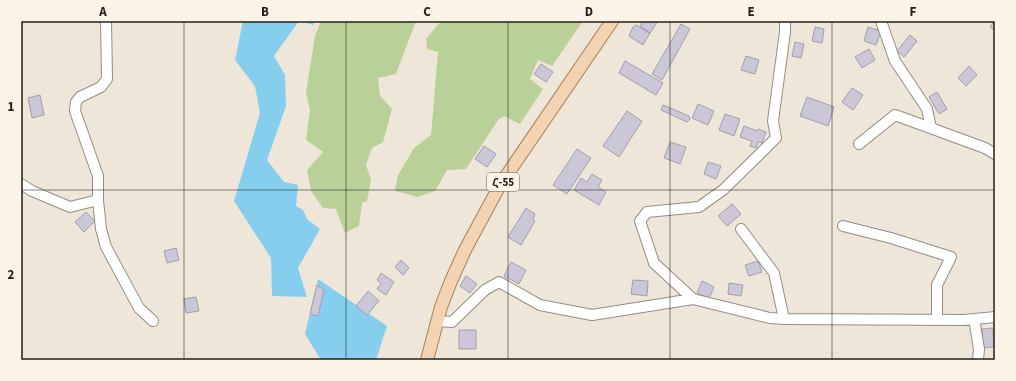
<svg xmlns="http://www.w3.org/2000/svg" width="1016" height="381" viewBox="0 0 1016 381" font-family="'Source Sans 3','Noto Sans Armenian',sans-serif">
<style>
.green{fill:#b9d199}
.water{fill:#86ceee}
.building{fill:#cbc7d6;stroke:#a29eac}
.lines{fill:none;stroke-linecap:round;stroke-linejoin:round}
.minor-casing{stroke:#958d81;stroke-width:12}
.major-casing{stroke:#a5815b;stroke-width:14}
.minor{stroke:#fff;stroke-width:10}
.major{stroke:#f3d3b1;stroke-width:12}
.grid{fill:none;stroke:#23201b;stroke-width:1;stroke-opacity:0.55}
.labels{text-anchor:middle;dominant-baseline:central;stroke-width:3.5;stroke-linejoin:round;paint-order:stroke}
.shield{fill:#fbf3e5;stroke:#645f58;stroke-width:1}
.shield-label{font-size:11px;font-weight:bold;fill:#23201b}
.neatline{fill:none;stroke:#23201b;stroke-width:1.5}
.grid-label{font-size:13px;text-anchor:middle;font-weight:bold;fill:#23201b}
</style>
<rect width="100%" height="100%" fill="#eee6d8"/>
<path class="green" d="M321 21H416L396 74 378 78 380 96 392 109 383 142 372 148 366 165 371 180 367 201 362 203 359 226 345 233 336 209 323 208 311 191 307 170 323 152 306 140 310 110 306 93 315 36Z
M441 21H583L552 66 538 60 530 79 543 89 520 124 504 116 498 120 466 169 447 170 435 191 418 197 395 191 398 175 414 148 431 135 438 52 427 49 426 39Z"/>
<path class="water" d="M243 21H313L314 25 299 21 274 56 285 75 286 106 267 160 284 182 298 185 296 206 303 210 307 219 320 229 298 268 307 297 272 296 271 258 234 201 260 113 255 86 235 60Z
M318 279 387 326 376 360H321L305 334Z"/>
<path class="building" d="M643 21H658L650 33 640 26Z
M994 21H995V31L990 27Z
M681 24 690 29 662 80 652 74Z
M636 25 650 33 643 45 629 36 633 27Z
M815 27 824 29 822 43 812 41Z
M868 27 881 31 876 45 864 41Z
M910 35 917 41 904 57 897 51Z
M795 42 804 44 801 58 792 56Z
M869 49 875 60 862 68 855 57Z
M746 56 759 60 755 74 741 70Z
M625 61 663 83 656 95 619 73Z
M541 64 553 72 546 82 534 74Z
M969 66 977 75 966 86 958 78Z
M852 88 863 95 853 110 842 102Z
M937 92 947 109 939 114 929 97Z
M40 95 44 115 32 118 28 98Z
M807 97 834 107 828 126 800 116Z
M698 104 714 111 708 125 692 118Z
M663 105 689 116 690 119 687 122 661 110Z
M627 111 642 121 619 157 603 146Z
M725 114 740 119 734 136 719 130Z
M744 126 757 131 758 129 766 132 762 143 758 142 756 148 750 146 752 141 740 137Z
M670 142 686 147 680 164 664 158Z
M484 146 496 154 487 167 475 159Z
M577 149 591 158 567 194 553 185Z
M708 162 721 166 716 179 704 174Z
M592 174 602 180 598 187 606 192 599 205 574 190 581 178 587 182Z
M732 204 741 214 727 226 718 216Z
M526 208 535 214 533 219 535 221 521 245 508 237Z
M86 212 95 221 84 232 75 222Z
M176 248 179 260 167 263 164 251Z
M401 260 409 268 403 275 395 267Z
M758 261 762 272 749 276 745 265Z
M511 262 526 270 519 284 504 276Z
M381 273 394 282 386 295 377 289 381 283 377 280Z
M466 276 477 284 470 293 460 286Z
M633 280 648 281 647 296 631 294Z
M702 281 714 287 709 299 697 293Z
M729 283 743 285 741 296 728 294Z
M317 285 324 290 318 316 310 314Z
M368 291 379 301 367 315 356 306Z
M196 297 199 311 186 313 184 299Z
M993 328 994 347 983 348 982 329Z
M459 330H476V349H459Z"/>
<g class="lines">
<g class="minor-casing">
<path id="minor" d="M106 21 107 79 101 87 80 97 76 102 75 111 98 176V200L101 229 106 247 139 308 153 321
M881 21 895 61 927 109 931 128
M859 144 895 115 985 148 995 154
M21 184 32 191 70 207 98 200
M843 226 891 238 951 257 937 285V320
M741 229 774 273 784 319
M693 299 770 318 784 319 964 320 995 317
M974 319 979 349 978 360
M437 321 452 322 485 290 499 282 540 305 592 315 693 299 654 263 640 221 647 212 699 207 723 190 776 138 773 121 785 32V21"/>
</g>
<g class="major-casing">
<path id="major" d="M427 360 441 307 451 281 465 250 500 185 612 21"/>
</g>
<use href="#minor" class="minor"/>
<use href="#major" class="major"/>
</g>
<path class="grid" d="M184 21V360M346 21V360M508 21V360M670 21V360M832 21V360M21 190H995"/>
<g class="labels">
<rect class="shield" x="487" y="173" width="32" height="18" rx="3"/>
<g class="shield-label">
<text x="503" y="182">Հ-55</text>
</g>
</g>
<rect width="1016" height="381" fill="none" stroke="#fbf3e5" stroke-width="44"/>
<rect x="22" y="22" width="972" height="337" class="neatline"/>
<g class="grid-label">
<text x="103" y="16">A</text>
<text x="265" y="16">B</text>
<text x="427" y="16">C</text>
<text x="589" y="16">D</text>
<text x="751" y="16">E</text>
<text x="913" y="16">F</text>
<text x="11" y="111">1</text>
<text x="11" y="279">2</text>
</g>
</svg>
